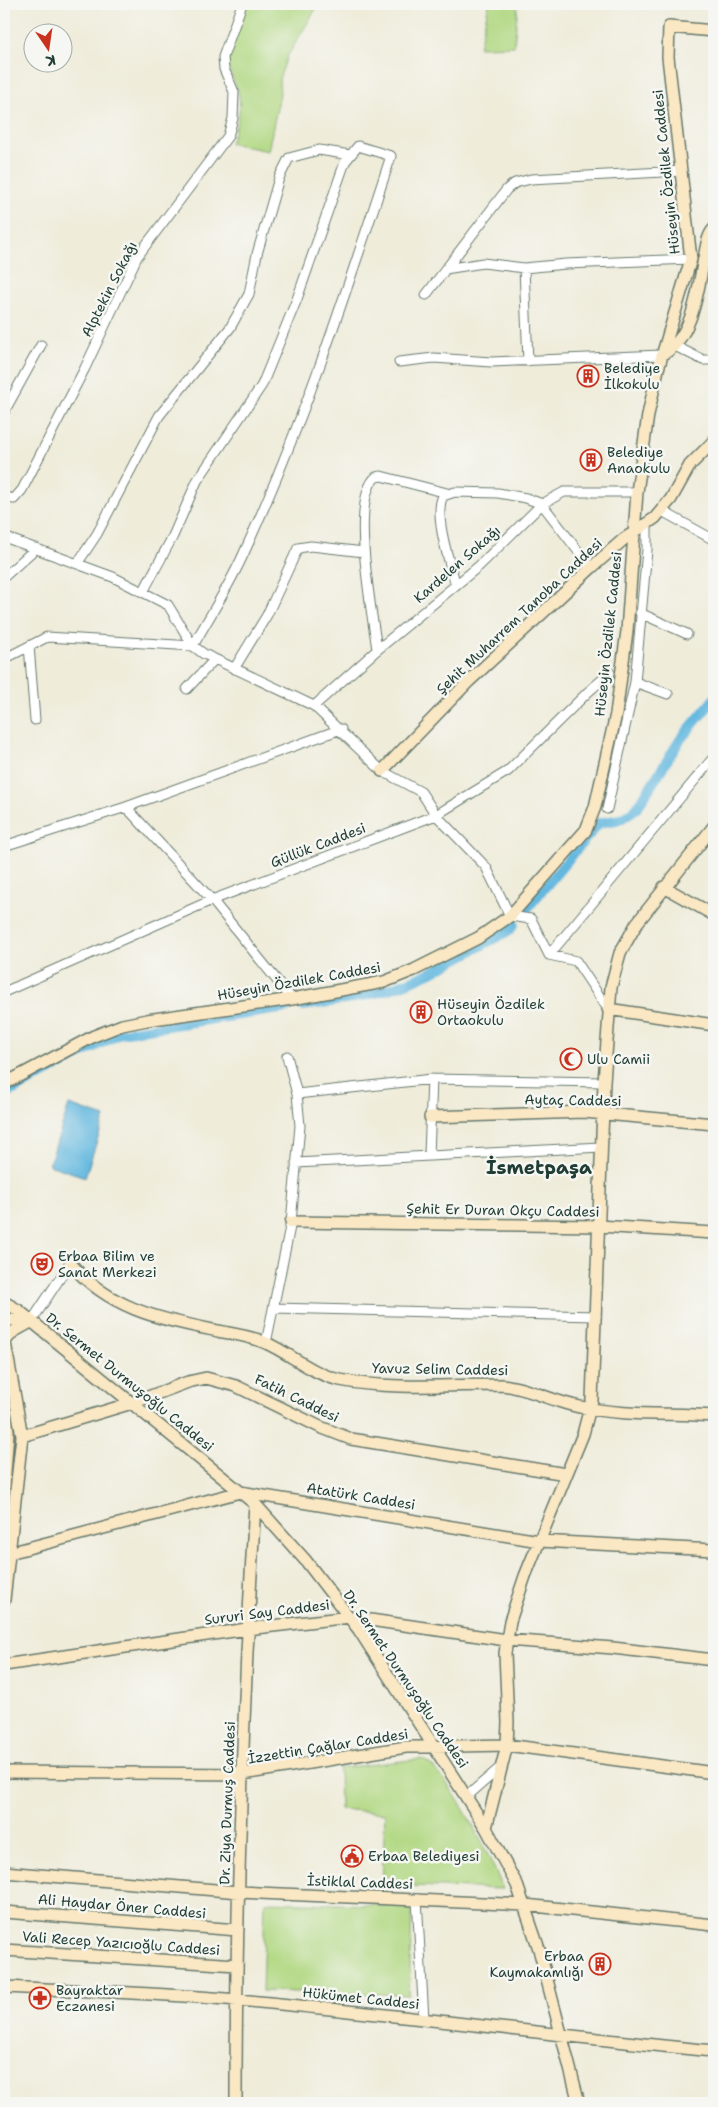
<svg xmlns="http://www.w3.org/2000/svg" width="718" height="2107" viewBox="0 0 718 2107" font-family="'Shantell Sans',sans-serif">
<style>
.green{fill:#b1d882;stroke:#688a5b}
.water{fill:#63b8df;stroke:#417a8a}
.lines{fill:none;stroke-linecap:round;stroke-linejoin:round}
.canal{stroke:#63b8df;stroke-width:10}
.street-casing{stroke:#687a6e;stroke-width:11}
.secondary-casing{stroke:#687a6e;stroke-width:14}
.street{stroke:#fff;stroke-width:9}
.secondary{stroke:#fae7c3;stroke-width:11}
.labels{text-anchor:middle;dominant-baseline:central;stroke-width:5;stroke-linejoin:round;paint-order:stroke}
.street-label{font-size:14px;fill:#1f3d34;stroke:#f6f6f2}
.poi-label{font-size:14px;fill:#1f3d34;stroke:#f6f6f2;text-anchor:start}
.district-label{font-size:19px;font-weight:bold;fill:#1f3d34;stroke:#f6f6f2}
</style>
<rect width="100%" height="100%" fill="#f6f6f2"/>
<filter id="ink" filterUnits="userSpaceOnUse"><feTurbulence type="fractalNoise" baseFrequency=".02" numOctaves="2"/><feDisplacementMap in="SourceGraphic" scale="10" xChannelSelector="R" yChannelSelector="G"/><feConvolveMatrix kernelMatrix="1 2 1 2 8 2 1 2 1" color-interpolation-filters="sRGB"/></filter>
<filter id="wash" filterUnits="userSpaceOnUse"><feTurbulence type="fractalNoise" baseFrequency=".0096" numOctaves="4" result="noise"/><feDisplacementMap in="SourceGraphic" scale="20" xChannelSelector="R" yChannelSelector="G"/><feGaussianBlur stdDeviation="1.12" result="paint"/><feColorMatrix in="noise" values="0 0 0 0 0 0 0 0 0 0 0 0 0 0 0 0 0 1.4 0 .05"/><feComposite in="paint" operator="in"/></filter>
<g filter="url(#wash)">
<rect width="100%" height="100%" fill="#efecda"/>
<path class="green" d="M246 4H319L287 57 279 79 280 94 268 151 230 143C236 127 243 108 238 91 235 80 226 70 227 58 228 40 239 21 246 4Z
M489 4H518L514 46 479 47Z
M4 1369 13 1416 16 1443 4 1552 13 1445Z
M421 1759C447 1767 493 1862 503 1889L382 1885 385 1813 340 1809 339 1768Z
M265 1902 412 1906 409 1995 262 1991Z"/>
<path class="water" d="M69 1105 105 1117 85 1177 49 1165Z"/>
<g class="lines">
<path class="canal" d="M525 911 599 823 621 819 637 808 680 740 714 699
M303 1006C329 1002 356 999 382 991 428 978 468 952 510 930L514 924
M4 1095 120 1033 287 1008"/>
</g>
</g>
<g filter="url(#ink)">
<g class="lines">
<g class="street-casing">
<path id="street" d="M524 268 528 361
M445 269 483 263 524 268 566 264 691 259
M426 295 507 189 515 183 531 179 682 171
M675 346 703 360H714
M399 362 434 358 491 362 662 355
M4 412 41 345
M4 497 14 499 22 490 85 368 137 257 228 136 233 118 234 92 224 69 223 57 242 4
M662 511 714 540
M4 537 113 577 168 605 193 646 204 654 314 706 382 771 421 792 436 815 486 867 510 916 531 919 549 955 576 961 608 1009
M77 564 97 534 159 416 230 328 249 294 257 254 279 178 289 158 319 150 350 155
M4 577 36 548
M456 585C450 564 433 515 443 496L455 492 498 493 526 498 542 504 591 568
M640 613 687 634
M29 646 35 720
M377 650C373 616 349 499 376 477L381 476 447 493
M4 659 47 637 193 646C210 615 230 585 244 553 303 424 347 290 391 156L358 146 345 162 297 299 262 385 197 481 173 536 143 592
M234 669 267 615 298 548 311 546 364 552
M635 682 668 694
M187 689 214 660
M314 706 377 650 479 566 542 504 564 492H637
M126 807 212 900 292 999
M607 809 635 682 647 550V524
M4 846 126 807 341 729
M549 955 714 757
M4 992 212 900 436 815 508 771 588 692 610 673
M297 1094 432 1079 604 1082
M429 1155 432 1079
M296 1163 601 1147
M274 1308 596 1316
M31 1322 70 1263
M266 1343 291 1222 300 1126 297 1094 287 1056
M466 1797 502 1766
M417 1899 424 2019"/>
</g>
<g class="secondary-casing">
<path id="secondary" d="M662 355C693 338 698 290 704 258 706 249 707 236 714 229
M382 771 469 681 591 568 624 539 655 518 671 499 690 465 714 441
M664 887 714 915
M608 1009 714 1025
M4 1084 94 1036 122 1025 147 1020 292 999 384 982 414 970 478 938 510 916 586 830 595 807 616 714 627 631 637 492 648 415 658 369 691 259 668 57 669 27 714 31
M430 1117 584 1112 714 1124
M291 1222 598 1226 714 1233
M70 1263C110 1310 161 1319 218 1331 234 1334 251 1336 266 1343 291 1354 312 1374 340 1380 389 1390 452 1385 502 1385 530 1388 553 1402 580 1407 623 1416 670 1413 714 1416
M4 1302 18 1310 255 1504 306 1561 359 1630 486 1828 517 1885 539 1949 579 2103
M4 1319 31 1322
M4 1337 22 1436 4 1600
M4 1342 13 1332 31 1322
M4 1402 8 1431 4 1487
M22 1436 132 1403 188 1382 206 1378 236 1386 320 1427 351 1439 566 1474
M9 1553 240 1492 539 1541 714 1550
M4 1665 247 1629 350 1617 506 1640 613 1648 714 1660
M4 1772 243 1774 406 1747 507 1745 714 1773
M486 1828 507 1745 508 1722 505 1653 510 1621 525 1576 583 1434 592 1400 604 1082 611 987 620 953 637 923 714 826
M4 1872 239 1892 525 1905 714 1925
M4 1912 238 1930
M4 1950 237 1965
M4 1987C82 1991 160 1993 237 2000 397 2014 555 2036 714 2051
M236 2103C236 1903 243 1703 255 1504"/>
</g>
<use href="#street" class="street"/>
<use href="#secondary" class="secondary"/>
</g>
</g>
<defs>
<g id="building-ring" transform="scale(1.125)"><circle r="9.5" fill="#f6f6f2" stroke="#c8321e" stroke-width="1.5"/><path d="M-4-6H4V6H1V3H-1V6H-4ZM-2.5-4.3h1.7v1.8h-1.7ZM.8-4.3h1.7v1.8H.8ZM-2.5-1h1.7V.8h-1.7ZM.8-1h1.7V.8H.8Z" fill="#c8321e"/></g>
<g id="mosque-ring" transform="scale(1.125)"><circle r="9.5" fill="#f6f6f2" stroke="#c8321e" stroke-width="1.5"/><path d="M3.5-4.9A6 6 0 1 0 3.5 4.9A5 5 0 1 1 3.5-4.9Z" fill="#c8321e"/></g>
<g id="theatre-ring" transform="scale(1.125)"><circle r="9.5" fill="#f6f6f2" stroke="#c8321e" stroke-width="1.5"/><path d="M-5-5.5Q0-4 5-5.5V0Q5 5 0 6Q-5 5-5 0ZM-3.3-2.5H-1v1.5H-3.3ZM1-2.5H3.3v1.5H1ZM-2.8 1Q0 5.5 2.8 1Z" fill="#c8321e"/></g>
<g id="civic-ring" transform="scale(1.125)"><circle r="9.5" fill="#f6f6f2" stroke="#c8321e" stroke-width="1.5"/><path d="M-.6-6.5H3V-4.5H.6V-3L4-1V1h2V6H-6V1h2V-1L-.6-3ZM-1.2 2.5V6h2.4V2.5Z" fill="#c8321e"/></g>
<g id="pharmacy-ring" transform="scale(1.125)"><circle r="9.5" fill="#f6f6f2" stroke="#c8321e" stroke-width="1.5"/><path d="M-2-6h4v4h4v4h-4v4h-4v-4h-4v-4h4Z" fill="#c8321e"/></g>
</defs>
<g fill-rule="evenodd">
<use href="#building-ring" x="588" y="376"/>
<use href="#building-ring" x="591" y="460"/>
<use href="#building-ring" x="421" y="1012"/>
<use href="#mosque-ring" x="571" y="1059"/>
<use href="#theatre-ring" x="42" y="1264"/>
<use href="#civic-ring" x="352" y="1856"/>
<use href="#building-ring" x="600" y="1964"/>
<use href="#pharmacy-ring" x="40" y="1998"/>
</g>
<g class="labels">
<g class="street-label">
<text transform="translate(666 172) rotate(-96)">Hüseyin Özdilek Caddesi</text>
<text transform="translate(109 289) rotate(-63)">Alptekin Sokağı</text>
<text transform="translate(457 564) rotate(-41)">Kardelen Sokağı</text>
<text transform="translate(519 616) rotate(-43)">Şehit Muharrem Tanoba Caddesi</text>
<text transform="translate(608 634) rotate(-84)">Hüseyin Özdilek Caddesi</text>
<text transform="translate(318 845) rotate(-21)">Güllük Caddesi</text>
<text transform="translate(299 981) rotate(-10)">Hüseyin Özdilek Caddesi</text>
<text transform="translate(573 1100) rotate(1)">Aytaç Caddesi</text>
<text transform="translate(503 1210) rotate(1)">Şehit Er Duran Okçu Caddesi</text>
<text transform="translate(440 1369) rotate(1)">Yavuz Selim Caddesi</text>
<text transform="translate(130 1382) rotate(39)">Dr. Sermet Durmuşoğlu Caddesi</text>
<text transform="translate(297 1398) rotate(26)">Fatih Caddesi</text>
<text transform="translate(361 1496) rotate(9)">Atatürk Caddesi</text>
<text transform="translate(267 1612) rotate(-7)">Sururi Say Caddesi</text>
<text transform="translate(406 1679) rotate(56)">Dr. Sermet Durmuşoğlu Caddesi</text>
<text transform="translate(328 1746) rotate(-9)">İzzettin Çağlar Caddesi</text>
<text transform="translate(227 1803) rotate(-88)">Dr. Ziya Durmuş Caddesi</text>
<text transform="translate(360 1882) rotate(2)">İstiklal Caddesi</text>
<text transform="translate(122 1906) rotate(5)">Ali Haydar Öner Caddesi</text>
<text transform="translate(121 1943) rotate(4)">Vali Recep Yazıcıoğlu Caddesi</text>
<text transform="translate(361 1998) rotate(6)">Hükümet Caddesi</text>
</g>
<g class="poi-label">
<text x="604" y="368">Belediye<tspan x="604" dy="16">İlkokulu</tspan></text>
<text x="607" y="452">Belediye<tspan x="607" dy="16">Anaokulu</tspan></text>
<text x="437" y="1004">Hüseyin Özdilek<tspan x="437" dy="16">Ortaokulu</tspan></text>
<text x="587" y="1059">Ulu Camii</text>
<text x="58" y="1256">Erbaa Bilim ve<tspan x="58" dy="16">Sanat Merkezi</tspan></text>
<text x="368" y="1856">Erbaa Belediyesi</text>
<text x="584" y="1956" text-anchor="end">Erbaa<tspan x="584" dy="16">Kaymakamlığı</tspan></text>
<text x="56" y="1990">Bayraktar<tspan x="56" dy="16">Eczanesi</tspan></text>
</g>
<g class="district-label">
<text x="539" y="1167">İsmetpaşa</text>
</g>
</g>
<rect width="718" height="2107" fill="none" stroke="#f6f6f2" stroke-width="20"/>
<g transform="translate(48 48) rotate(167)"><circle r="24" fill="#f6f6f2" stroke="#a0aca6"/>
<path d="M0-4L9 19L0 12L-9 19Z" fill="#c8321e"/>
<text y="-8" font-size="14" font-weight="bold" text-anchor="middle" fill="#1f3d34">K</text>
</g>
</svg>
